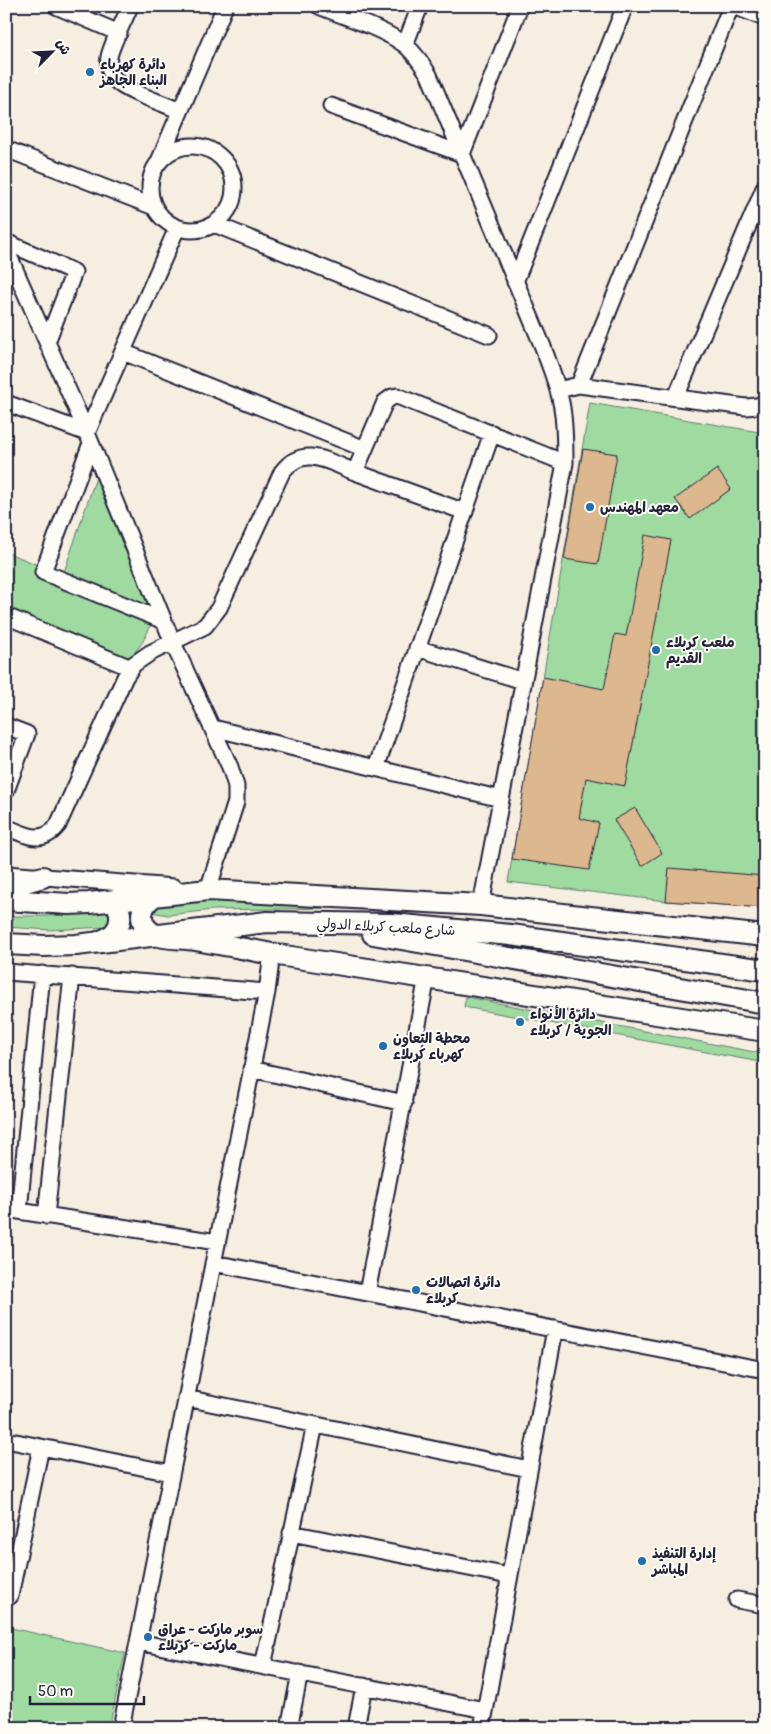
<svg xmlns="http://www.w3.org/2000/svg" width="771" height="1734" viewBox="0 0 771 1734" font-family="Pangolin,'Playpen Sans Arabic',sans-serif">
<style>
.green{fill:#9fdaa0;stroke:#607e6e}
.building{fill:#ddb88e;stroke:#22223b}
.lines{fill:none;stroke-linecap:round;stroke-linejoin:round}
.minor-casing{stroke:#22223b;stroke-width:19}
.major-casing{stroke:#22223b;stroke-width:24}
.minor{stroke:#fdfcf7;stroke-width:15}
.major{stroke:#fdfcf7;stroke-width:20}
.poi-dot{fill:#1f6fb2;stroke:#fdfcf7;stroke-width:2}
.labels{text-anchor:middle;dominant-baseline:central;stroke-width:4;stroke-linejoin:round;paint-order:stroke}
.poi-label{font-size:14px;font-weight:bold;fill:#22223b;stroke:#fdfcf7;text-anchor:start}
.street-label{font-size:14px;fill:#22223b;stroke:#fdfcf7}
</style>
<rect width="100%" height="100%" fill="#f7eee2"/>
<filter id="ink" filterUnits="userSpaceOnUse"><feTurbulence type="fractalNoise" baseFrequency=".02" numOctaves="2"/><feDisplacementMap in="SourceGraphic" scale="10" xChannelSelector="R" yChannelSelector="G"/><feConvolveMatrix kernelMatrix="1 2 1 2 8 2 1 2 1" color-interpolation-filters="sRGB"/></filter>
<g filter="url(#ink)">
<path class="green" d="M590 403 765 433V908L666 901 508 882Z
M96 477 156 610C147 636 145 642 126 662L8 615 6 552 63 575Z
M170 898 331 907 332 908 213 910 168 915 152 912 151 902Z
M115 910 107 927 50 930 6 927V916H45Z
M466 997 765 1054V1063L464 1007Z
M6 1627 125 1653 109 1728H6Z"/>
<path class="building" d="M583 449 617 454 598 564 564 559Z
M717 469 731 489 690 519 675 499Z
M645 535 671 540 625 786 586 778 579 818 599 823 589 870 512 859 543 677 604 689 615 634 626 636Z
M635 808 662 853 642 866 614 820Z
M669 868 765 876V908L666 901Z"/>
<g class="lines">
<g class="minor-casing">
<path id="minor" d="M56 6 119 33
M130 6C125 19 111 45 109 57 105 82 128 90 148 98 158 102 169 106 180 111
M319 6C345 17 383 28 405 45 415 53 422 64 429 75L543 347C550 367 559 387 562 408 565 426 565 445 565 463L481 905
M733 6 765 18
M405 45 420 6
M331 106 462 154 520 6
M150 188a42 42 0 1 1 84 0a42 42 0 1 1-84 0Z
M6 149 154 207
M160 159 225 6
M214 224 489 335
M6 242 74 272 47 342
M6 249 87 433 173 643 230 767 236 786V802L208 890 197 889
M515 282 625 6
M123 352 365 449
M579 385 746 407 757 406 765 403
M558 390 579 385 731 6
M676 397 765 186
M6 403 87 433 177 228
M91 443 43 572 164 621
M355 472 465 512
M6 616 131 668
M417 648 523 681
M6 726 27 734 6 791
M213 728 501 799
M376 768 492 433
M6 827C26 835 42 846 58 825L125 677 134 664 150 653 205 626 219 608 282 472C303 444 329 462 355 472L385 402 392 397 397 396 565 463
M6 874 174 887
M6 972 267 992
M251 1069 404 1103
M6 1209 217 1242
M19 1211 42 974
M46 1216 72 976
M213 1263 765 1370
M367 1293 427 977
M186 1398 529 1469
M6 1440 171 1473
M291 1533 509 1576
M6 1595 10 1596 41 1447
M737 1600 765 1605
M138 1642 485 1710
M263 1666 315 1425
M121 1728 267 992 272 954
M289 1728 300 1673
M356 1728 364 1686
M482 1728 555 1329"/>
</g>
<g class="major-casing">
<path id="major" d="M6 887 43 877
M159 894C139 902 135 925 156 935 165 939 184 938 195 940 220 944 246 949 272 954L765 1031
M6 900 69 904 89 903 208 890 481 905 765 936
M373 934 765 1003
M100 941C120 935 126 917 114 900
M6 944 44 946 76 945 267 922 392 924 511 935 765 970"/>
</g>
<use href="#minor" class="minor"/>
<use href="#major" class="major"/>
</g>
</g>
<g class="poi-dot">
<circle cx="90" cy="72" r="5"/>
<circle cx="590" cy="507" r="5"/>
<circle cx="656" cy="650" r="5"/>
<circle cx="520" cy="1022" r="5"/>
<circle cx="383" cy="1046" r="5"/>
<circle cx="416" cy="1290" r="5"/>
<circle cx="642" cy="1561" r="5"/>
<circle cx="148" cy="1637" r="5"/>
</g>
<g class="labels">
<g class="poi-label">
<text x="100" y="64">دائرة كهرباء<tspan x="100" dy="16">البناء الجاهز</tspan></text>
<text x="600" y="507">معهد المهندس</text>
<text x="666" y="642">ملعب كربلاء<tspan x="666" dy="16">القديم</tspan></text>
<text x="530" y="1014">دائرة الأنواء<tspan x="530" dy="16">الجوية / كربلاء</tspan></text>
<text x="393" y="1038">محطة التعاون<tspan x="393" dy="16">كهرباء كربلاء</tspan></text>
<text x="426" y="1282">دائرة اتصالات<tspan x="426" dy="16">كربلاء</tspan></text>
<text x="652" y="1553">إدارة التنفيذ<tspan x="652" dy="16">المباشر</tspan></text>
<text x="158" y="1629">سوبر ماركت - عراق<tspan x="158" dy="16">ماركت - كربلاء</tspan></text>
</g>
<g class="street-label">
<text transform="translate(386 927) rotate(3)">شارع ملعب كربلاء الدولي</text>
</g>
</g>
<rect width="771" height="1734" fill="none" stroke="#fdfcf7" stroke-width="25"/>
<rect x="12" y="12" width="746" height="1709" fill="none" stroke="#22223b" stroke-width="2" filter="url(#ink)"/>
<g transform="translate(52 52) rotate(66)" stroke="#fdfcf7" stroke-width="4" paint-order="stroke">
<path d="M0-4L9 19L0 12L-9 19Z" fill="#22223b"/>
<text y="-8" font-size="14" font-weight="bold" text-anchor="middle" fill="#22223b">ش</text>
</g>
<path d="M30 1696v8h114v-8" fill="none" stroke="#22223b" stroke-width="2.5"/>
<text x="38" y="1696" font-size="15" fill="#22223b" stroke="#fdfcf7" stroke-width="4" paint-order="stroke">50 m</text>
</svg>
